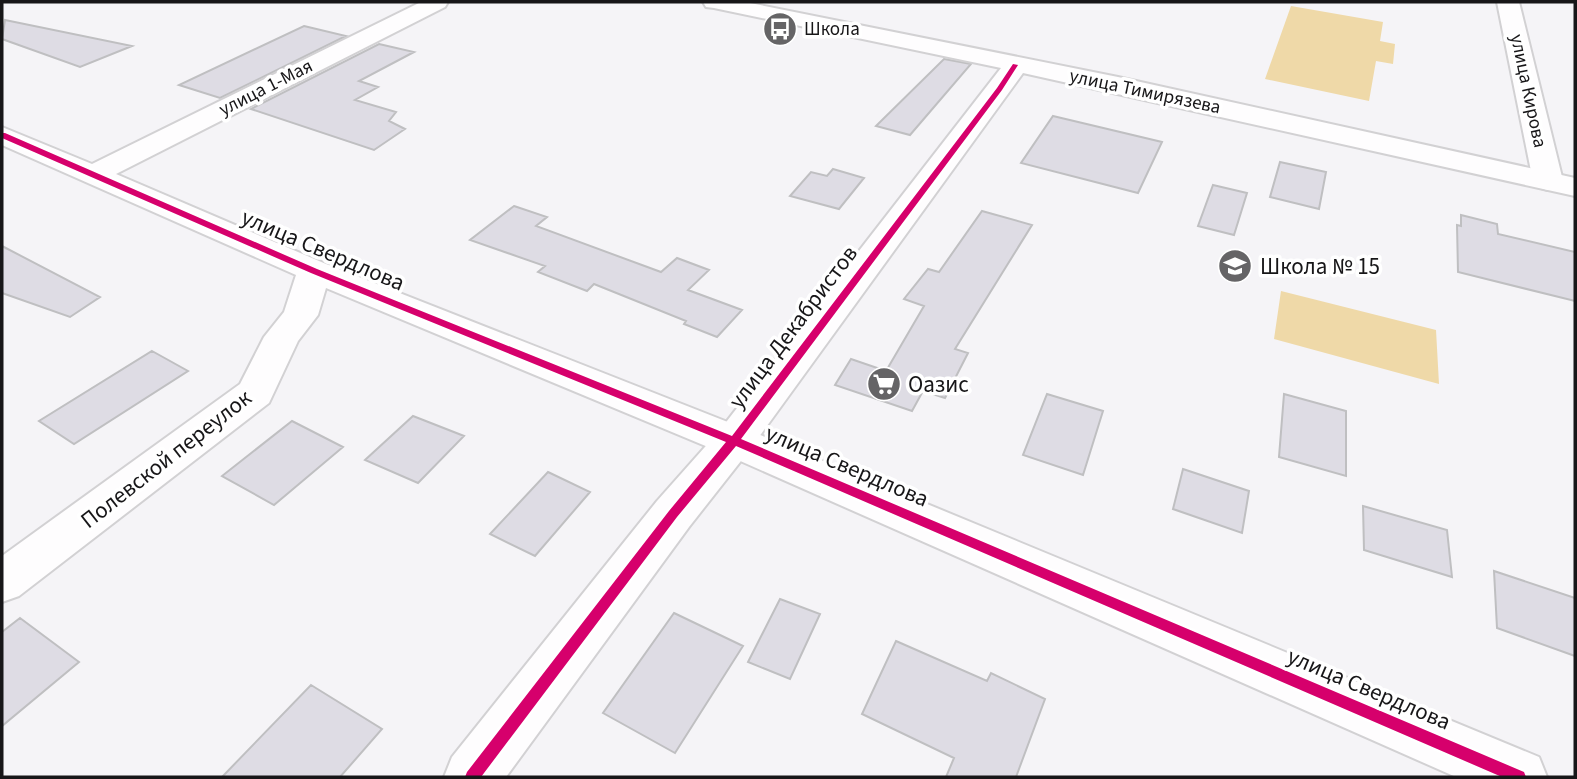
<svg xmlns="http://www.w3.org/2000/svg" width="1577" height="779" viewBox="0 0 1577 779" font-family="'Source Sans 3',sans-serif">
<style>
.green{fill:#efd9a8}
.building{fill:#dedce4;stroke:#bfbfc1;stroke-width:2}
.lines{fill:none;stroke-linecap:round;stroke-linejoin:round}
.street-casing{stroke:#d2d1d3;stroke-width:4}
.secondary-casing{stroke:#d2d1d3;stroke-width:4}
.street{fill:#fefdfe;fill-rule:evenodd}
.secondary{fill:#fefdfe;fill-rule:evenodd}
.cycleway-casing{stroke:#fff;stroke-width:5}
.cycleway{fill:#d6006c;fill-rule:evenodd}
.labels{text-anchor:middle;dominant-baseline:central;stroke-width:7;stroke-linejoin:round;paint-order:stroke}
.far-poi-label{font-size:19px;fill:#171618;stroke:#fff;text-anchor:start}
.far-street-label{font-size:19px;fill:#171618;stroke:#fff}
.street-label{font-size:23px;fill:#171618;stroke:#fff}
.poi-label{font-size:23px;fill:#171618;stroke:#fff;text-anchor:start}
</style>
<rect width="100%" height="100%" fill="#f5f4f7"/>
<path class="green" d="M1291 6 1383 22 1380 41 1395 44 1393 64 1376 61 1369 101 1265 79Z
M1281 291 1436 330 1439 384 1274 339Z"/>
<path class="building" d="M5 20 132 46 80 67 2 39Z
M304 26 346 36 220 98 179 85Z
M379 44 414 52 359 81 378 87 355 100 396 112 389 121 405 129 374 150 251 109Z
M944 59 971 64 910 135 876 126Z
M1053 116 1162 142 1138 193 1021 163Z
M1280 162 1326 172 1319 209 1270 197Z
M833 169 864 178 839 209 790 196 811 172 827 176Z
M1213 185 1247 193 1234 235 1198 226Z
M514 206 547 217 536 226 661 272 677 258 709 270 688 290 742 310 717 337 684 324 686 321 594 284 587 291 538 272 545 266 470 240Z
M982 211 1032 225 955 349 968 353 945 398 923 391 912 411 835 385 851 359 886 371 924 306 904 299 928 269 939 272Z
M1461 215 1497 224 1498 234 1575 252V301L1458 272 1457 225 1461 226Z
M2 246 100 297 70 317 2 293Z
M152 351 188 371 74 444 39 421Z
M1047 394 1103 411 1083 475 1023 455Z
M1284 394 1346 411V476L1279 457Z
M413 416 464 436 418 483 365 460Z
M292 421 343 447 274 505 222 476Z
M1183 469 1249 491 1242 533 1173 509Z
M548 472 590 492 535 556 490 534Z
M1363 506 1447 530 1452 577 1364 550Z
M1494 571 1575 598V656L1497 628Z
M780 599 820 614 790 679 748 662Z
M674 613 743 646 675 753 603 713Z
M20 618 79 662 2 726V632Z
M896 641 987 681 991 673 1045 699 1016 777H946L954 758 862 714Z
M311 685 382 729 340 777H222Z"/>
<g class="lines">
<g class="street-casing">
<path id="street" d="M421 2H448L445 7 116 174 326 264 748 430 1539 757 1547 777H1456L720 452 326 288 318 315 298 341 269 403 19 596 2 602V556L240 384 264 337 284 312 296 275 2 145V127L92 164Z
M1497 2H1519L1563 181 1558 187 1548 190 1538 187 1533 181Z"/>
</g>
<g class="secondary-casing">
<path id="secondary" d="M703 2H745L1118 77 1575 178V196L1023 73 748 452 689 527 506 777H444L452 757 657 501 720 430 1001 68 714 8 706 7Z"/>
</g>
<use href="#street" class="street"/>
<use href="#secondary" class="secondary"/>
<g class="cycleway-casing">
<path id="cycleway" d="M1013 64 1018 65 1002 90 741 439 1524 772 1526 777H1502L736 446 677 517 481 777H465L467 772 669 511 726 442 311 273 2 138V133H5L317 269 732 436 997 88Z"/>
</g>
<use href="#cycleway" class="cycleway"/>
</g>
<defs>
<g id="bus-disc" transform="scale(1.75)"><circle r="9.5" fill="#656466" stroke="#fff"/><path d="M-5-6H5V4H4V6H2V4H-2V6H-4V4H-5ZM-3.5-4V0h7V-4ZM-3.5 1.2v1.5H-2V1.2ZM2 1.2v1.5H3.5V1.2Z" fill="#fff"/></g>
<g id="school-disc" transform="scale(1.75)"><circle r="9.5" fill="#656466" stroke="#fff"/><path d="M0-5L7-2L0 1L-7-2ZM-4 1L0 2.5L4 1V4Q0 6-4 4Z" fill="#fff"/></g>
<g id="supermarket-disc" transform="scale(1.75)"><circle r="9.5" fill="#656466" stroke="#fff"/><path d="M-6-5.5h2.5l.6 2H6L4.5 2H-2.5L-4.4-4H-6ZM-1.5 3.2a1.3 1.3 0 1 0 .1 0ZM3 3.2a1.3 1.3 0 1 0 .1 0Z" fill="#fff"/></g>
</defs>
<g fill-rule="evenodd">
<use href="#bus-disc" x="780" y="29"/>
<use href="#school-disc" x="1235" y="266"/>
<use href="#supermarket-disc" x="884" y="384"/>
</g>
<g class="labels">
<g class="far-poi-label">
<text x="804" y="29">Школа</text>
</g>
<g class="far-street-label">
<text transform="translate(266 88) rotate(-27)">улица 1-Мая</text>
<text transform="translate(1528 91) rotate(78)">улица Кирова</text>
<text transform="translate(1145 92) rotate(12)">улица Тимирязева</text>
</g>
<g class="street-label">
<text transform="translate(323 250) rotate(23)">улица Свердлова</text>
<text transform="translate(793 327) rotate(-53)">улица Декабристов</text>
<text transform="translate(166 459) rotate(-38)">Полевской переулок</text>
<text transform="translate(847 466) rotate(23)">улица Свердлова</text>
<text transform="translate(1369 689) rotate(23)">улица Свердлова</text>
</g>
<g class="poi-label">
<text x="1260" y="266">Школа № 15</text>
<text x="908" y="384">Оазис</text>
</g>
</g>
<rect width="1577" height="779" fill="none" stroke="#171618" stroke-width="7"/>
</svg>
